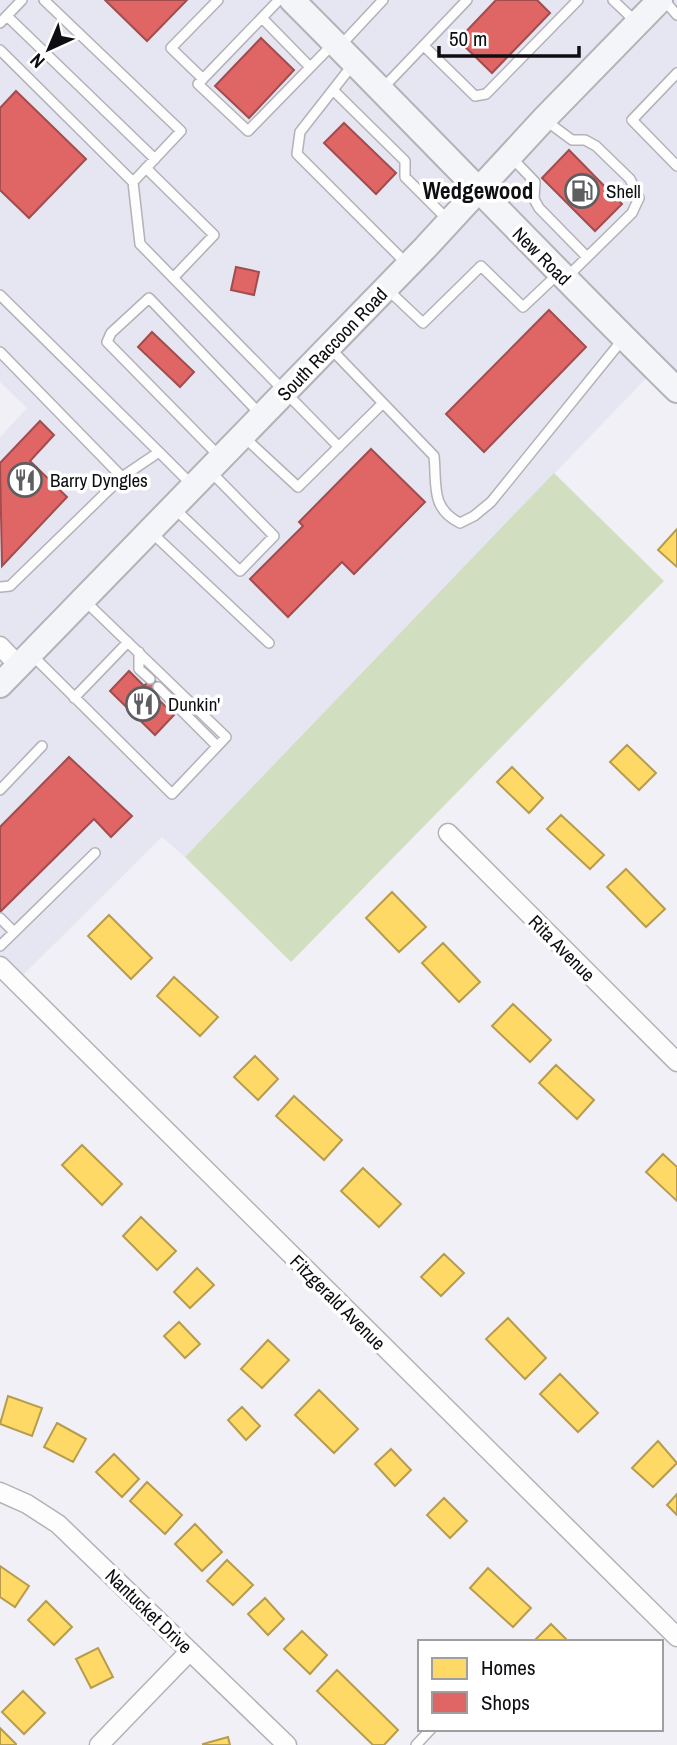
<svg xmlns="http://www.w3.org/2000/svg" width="677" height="1745" viewBox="0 0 677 1745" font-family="'Archivo Narrow',sans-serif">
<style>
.built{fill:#e6e5f2}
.green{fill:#d2dec0}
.homes{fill:#ffd966;stroke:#b79c4d;stroke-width:2}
.shops{fill:#e06666;stroke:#a14c4d;stroke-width:2}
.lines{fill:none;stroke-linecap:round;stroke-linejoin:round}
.lane-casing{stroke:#b2b2b7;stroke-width:12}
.street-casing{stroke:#b2b2b7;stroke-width:21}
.secondary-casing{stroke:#b2b2b7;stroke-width:28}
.lane{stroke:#fdfdfe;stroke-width:9}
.street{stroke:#fdfdfe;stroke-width:18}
.secondary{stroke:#f3f5f8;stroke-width:24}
.labels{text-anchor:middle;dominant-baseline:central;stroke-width:7;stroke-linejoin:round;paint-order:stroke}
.poi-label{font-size:19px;fill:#0e0e12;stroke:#fff;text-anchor:start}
.street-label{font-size:19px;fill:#0e0e12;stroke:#fff}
.quarter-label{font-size:23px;font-weight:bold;fill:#0e0e12;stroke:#fff}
</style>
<rect width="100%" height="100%" fill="#f0f0f6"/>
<path class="built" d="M0 0H677V390L655 369 185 857 162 837 16 982 0 966V437L27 408 0 382Z"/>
<path class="green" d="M554 473 664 581 291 962 185 857Z"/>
<path class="homes" d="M677 529V567L658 550Z
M627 745 656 773 639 790 610 762Z
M512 767 543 798 529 813 497 782Z
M561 815 604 855 590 869 547 829Z
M626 869 665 909 646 927 607 887Z
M392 892 426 927 399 952 366 918Z
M109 915 152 958 131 979 88 936Z
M443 943 480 982 459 1002 422 963Z
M174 977 218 1017 200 1036 157 996Z
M513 1004 551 1040 530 1062 492 1026Z
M255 1056 278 1079 258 1100 234 1077Z
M556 1065 594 1100 577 1119 539 1083Z
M294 1096 342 1140 324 1160 276 1116Z
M82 1145 122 1184 102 1205 62 1165Z
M663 1154 677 1167V1201L646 1172Z
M363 1168 401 1204 379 1227 341 1191Z
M141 1217 176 1251 157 1270 123 1236Z
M444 1254 464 1273 441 1296 421 1277Z
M197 1268 214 1285 190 1308 174 1292Z
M508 1318 546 1358 525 1379 486 1339Z
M179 1322 200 1344 185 1358 164 1336Z
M268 1340 289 1360 262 1388 241 1369Z
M560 1374 598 1413 578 1432 540 1394Z
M319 1390 358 1429 334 1453 295 1415Z
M8 1396 42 1408 32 1436 0 1424Z
M242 1407 260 1426 246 1440 228 1420Z
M57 1423 86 1439 73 1462 44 1447Z
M658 1441 677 1463 653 1487 632 1468Z
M391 1449 411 1470 395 1486 375 1464Z
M114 1454 139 1479 122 1497 96 1472Z
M147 1482 182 1515 165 1534 130 1501Z
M677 1494V1515L667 1505Z
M444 1498 467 1521 450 1538 427 1515Z
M195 1524 222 1552 202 1571 175 1544Z
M227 1560 253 1585 233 1605 207 1581Z
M0 1566 29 1586 15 1607 0 1597Z
M488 1568 531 1608 513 1627 470 1588Z
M265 1598 284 1619 268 1635 248 1614Z
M46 1601 72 1627 54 1645 28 1620Z
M551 1624 569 1642H533Z
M302 1631 327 1655 310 1674 284 1649Z
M98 1648 113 1677 91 1688 76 1659Z
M337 1670 398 1730 384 1745H373L317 1691Z
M23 1691 45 1713 24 1734 2 1712Z
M0 1728 16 1744V1745H0Z
M228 1737 230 1745H203V1744Z"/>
<path class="shops" d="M105 0H187L147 41Z
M496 0H537L550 13 492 73 458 40Z
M261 38 294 70 249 118 215 86Z
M16 91 86 159 29 218 0 190V108Z
M344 123 396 173 376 194 324 143Z
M569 150 622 204 595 231 542 178Z
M236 267 259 272 254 295 231 290Z
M549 310 586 347 484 452 446 414Z
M152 332 194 372 180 387 138 347Z
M40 421 54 435 30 461 67 497 2 566 0 463Z
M371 449 425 502 354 574 342 562 288 617 250 579 303 526 299 522Z
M129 671 144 686 152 678 159 685 152 693 174 715 155 735 110 691Z
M69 757 132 816 111 837 94 819 0 912V827Z"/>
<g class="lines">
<g class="lane-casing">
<path id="lane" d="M44 0 181 131 133 182
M279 0 198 84 248 131 333 44
M613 0 635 21
M664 0 677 15
M7 16 155 159
M262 18 310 67
M0 23 22 0
M340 46 383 0
M424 46 475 96 486 94 578 0
M0 50 133 182 140 244 339 447
M354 63 300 132 297 154 407 264
M677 73 632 120 677 166
M203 79 171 48 218 0
M383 88 467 0
M333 90 405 161V177L448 220
M545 120 572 140H585L596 146 630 179 639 198 632 213 566 278
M511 157 535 182 534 199 539 208 587 257
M146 168 214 235 173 278
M387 289 423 323 481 266 523 307 558 274
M0 295 159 452
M330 348 434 456C437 485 430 508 460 523L474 516 491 502 623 339
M0 352 122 477
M244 437 298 487 383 403
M220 457 107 342 111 333 149 298 262 416
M174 508 240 571 274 536 210 471
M151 532 269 643
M0 587 10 586 122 477 159 452 192 485
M139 652V669L150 679
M32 655 172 794 226 737 84 600
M158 687 217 746
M74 698 128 642
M0 790 42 746
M0 918 14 932
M0 946 95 853
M416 1745 431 1729"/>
</g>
<g class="street-casing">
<path id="street" d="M0 646 19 666
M448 833 677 1062
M0 966 677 1637
M0 1492 27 1504 58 1524 287 1745
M99 1745 190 1651"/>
</g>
<g class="secondary-casing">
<path id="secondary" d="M292 0C421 129 547 262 677 390
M0 685 425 248 544 119 660 0"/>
</g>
<use href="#lane" class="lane"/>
<use href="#street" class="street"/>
<use href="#secondary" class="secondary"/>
</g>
<defs>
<g id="fuel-ring" transform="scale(1.75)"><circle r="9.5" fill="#fff" stroke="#5d5d62" stroke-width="1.5"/><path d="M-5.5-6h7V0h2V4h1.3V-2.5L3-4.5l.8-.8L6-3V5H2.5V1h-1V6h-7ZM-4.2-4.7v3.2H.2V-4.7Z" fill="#5d5d62"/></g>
<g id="restaurant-ring" transform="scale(1.75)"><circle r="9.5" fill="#fff" stroke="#5d5d62" stroke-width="1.5"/><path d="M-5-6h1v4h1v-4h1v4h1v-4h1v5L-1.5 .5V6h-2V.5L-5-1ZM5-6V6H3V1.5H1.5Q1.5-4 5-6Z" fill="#5d5d62"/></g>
</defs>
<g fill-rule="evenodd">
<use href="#fuel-ring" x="582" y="191"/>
<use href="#restaurant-ring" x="25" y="480"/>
<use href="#restaurant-ring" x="143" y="704"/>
</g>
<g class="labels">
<g class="poi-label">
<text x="606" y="191">Shell</text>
<text x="50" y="480">Barry Dyngles</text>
<text x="168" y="704">Dunkin'</text>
</g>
<g class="street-label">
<text transform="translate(542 256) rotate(45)">New Road</text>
<text transform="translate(332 344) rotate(-46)">South Raccoon Road</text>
<text transform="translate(562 948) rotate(45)">Rita Avenue</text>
<text transform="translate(338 1302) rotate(45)">Fitzgerald Avenue</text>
<text transform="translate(149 1611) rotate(44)">Nantucket Drive</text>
</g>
<g class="quarter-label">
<text x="478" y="190">Wedgewood</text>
</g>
</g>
<rect x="418" y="1640" width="245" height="91" fill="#ffffff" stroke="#9f9fa0" stroke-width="2"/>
<rect x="432" y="1658" width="35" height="21" fill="#ffd966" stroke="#9f9fa0" stroke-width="2"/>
<text x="481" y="1675" font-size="21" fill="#0e0e12">Homes</text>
<rect x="432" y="1692" width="35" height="21" fill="#e06666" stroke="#9f9fa0" stroke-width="2"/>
<text x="481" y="1710" font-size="21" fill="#0e0e12">Shops</text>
<g transform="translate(49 49) rotate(224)" stroke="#ffffff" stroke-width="5" paint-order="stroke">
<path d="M0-5L12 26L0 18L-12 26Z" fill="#0e0e12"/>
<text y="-10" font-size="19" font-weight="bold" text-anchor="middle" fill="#0e0e12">N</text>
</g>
<path d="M439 46v10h140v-10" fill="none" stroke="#0e0e12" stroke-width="3.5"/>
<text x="449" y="46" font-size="21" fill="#0e0e12" stroke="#ffffff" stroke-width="5" paint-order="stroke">50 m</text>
</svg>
